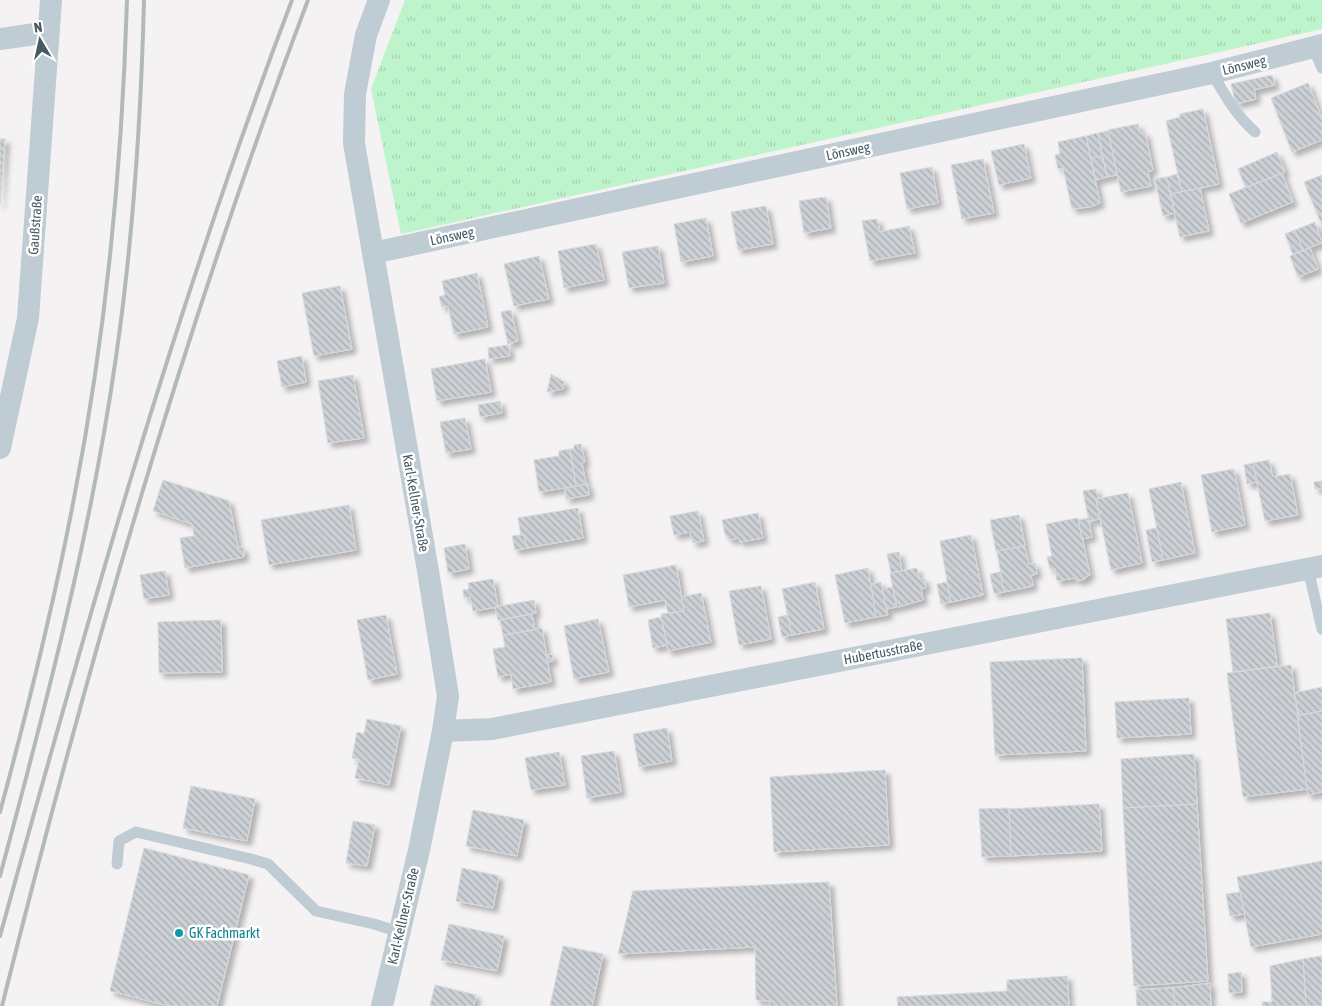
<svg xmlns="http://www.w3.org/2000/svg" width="1322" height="1006" viewBox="0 0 1322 1006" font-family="'Asap Condensed',sans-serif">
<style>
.grass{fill:url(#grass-tufts)}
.building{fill:url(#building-back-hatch);stroke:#d5d9de;filter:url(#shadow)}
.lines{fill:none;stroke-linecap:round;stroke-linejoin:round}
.service{stroke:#bfccd3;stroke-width:11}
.minor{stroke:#bfccd3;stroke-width:22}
.rail{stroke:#b3b8bd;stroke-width:4}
.culture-dot{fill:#0f9aa8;stroke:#fff;stroke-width:2}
.labels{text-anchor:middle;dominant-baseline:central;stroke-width:5;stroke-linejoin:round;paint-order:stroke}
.street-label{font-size:14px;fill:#475962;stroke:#fff}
.culture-label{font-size:14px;fill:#0d838f;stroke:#fff;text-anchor:start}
</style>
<defs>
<pattern id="grass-tufts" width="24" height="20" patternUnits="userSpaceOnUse" patternTransform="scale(1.25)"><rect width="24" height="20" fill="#bef4cb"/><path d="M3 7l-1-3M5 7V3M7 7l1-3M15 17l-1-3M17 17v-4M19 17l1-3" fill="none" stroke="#a5d3b1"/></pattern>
<pattern id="building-back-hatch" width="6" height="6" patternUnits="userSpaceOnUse" patternTransform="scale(1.25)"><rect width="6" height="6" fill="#ccd0d5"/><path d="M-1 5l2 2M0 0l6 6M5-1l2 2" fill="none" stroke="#a7acb0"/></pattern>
<filter id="shadow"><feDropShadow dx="4.5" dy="4.5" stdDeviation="2.5" flood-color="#0004"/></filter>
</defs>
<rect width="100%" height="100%" fill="#f4f2f2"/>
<path class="grass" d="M405 0H1322V29L401 234 371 89Z"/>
<path class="building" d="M1272 75 1275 85 1254 90 1256 99 1236 104 1231 84Z
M1308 83 1322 119V140L1292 152 1271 98Z
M1203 109 1219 184 1182 192 1166 121 1180 117V114Z
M1138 124 1140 134 1145 132 1153 170 1148 172 1151 186 1121 192 1108 130Z
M1108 131 1117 175 1107 177 1098 133Z
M1098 133 1102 156 1091 158 1086 136Z
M1086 136 1100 203 1090 207 1072 209 1063 168 1058 169 1055 155 1060 154 1058 142Z
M0 139H5L0 205Z
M1024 144 1031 178 999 185 991 151Z
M1277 152 1285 172 1246 188 1238 169Z
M1102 156 1107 177 1096 180 1091 158Z
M983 159 994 213 962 219 951 165Z
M932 167 938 203 907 209 900 173Z
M1282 173 1293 202 1241 223 1229 194Z
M1177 174 1182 192 1170 194 1167 177Z
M1322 175V225L1304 182Z
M1167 177 1175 213 1163 216 1155 179Z
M1200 188 1209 231 1180 237 1170 194Z
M826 197 831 228 804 233 799 201Z
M766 206 773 244 738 250 731 212Z
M706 218 713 256 681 262 674 224Z
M877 219 880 232 909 226 915 253 870 261 862 221Z
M1315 222 1322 243 1303 250 1295 230Z
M1295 230 1303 250 1293 254 1285 234Z
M596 244 604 280 564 288 558 251Z
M658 246 664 283 629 288 622 252Z
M1310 248 1318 269 1298 277 1290 256Z
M539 256 549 299 514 306 504 264Z
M477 273 488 327 454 334 448 306 442 307 439 297 445 295 442 281Z
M340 286 352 349 314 356 302 293Z
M511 310 518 341 508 344 501 312Z
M508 345 510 356 489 359 488 348Z
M302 356 306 382 282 387 277 361Z
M485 359 491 392 437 401 431 369Z
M551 374 564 382 563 389 547 392Z
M353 375 364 438 328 443 318 381Z
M500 401 502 413 480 417 478 405Z
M465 418 471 449 446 453 440 422Z
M581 444 585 462 582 463 586 484 576 486 570 449H574V445Z
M570 449 576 486 539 492 534 460 559 456V451Z
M1269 460 1273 477 1290 474 1298 515 1265 521 1253 463Z
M1253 463 1257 482 1247 484 1244 465Z
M1234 469 1245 525 1212 532 1201 475Z
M163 480 229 501 238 548 243 547 244 557 185 568 180 538 194 536 192 524 153 511Z
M1322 481V491L1321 488 1315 489 1314 482Z
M1181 482 1195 553 1163 560 1149 489Z
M588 484 589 495 566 499 565 488Z
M1096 489 1098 498 1096 499 1100 519 1089 521 1083 491Z
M1128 493 1142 563 1111 570 1096 499Z
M349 505 356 550 269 565 261 520Z
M578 508 583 538 527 548 524 535H521L518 518Z
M698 511 704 541 693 543 690 532 674 535 670 516Z
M758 513 763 538 740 542 739 538 730 540 725 534 722 520Z
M1019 515 1025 546 996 551 990 520Z
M1078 518 1090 575 1087 576 1085 579 1077 581 1074 578 1057 581 1055 568 1050 569 1047 557 1052 556 1046 524Z
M1088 518 1092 537 1082 539 1078 520Z
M1157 528 1163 560 1152 562 1146 530Z
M521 535H524L527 548 515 550 512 536Z
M971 535 983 595 951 602 940 541Z
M465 544 469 569 448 573 444 548Z
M1024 546 1029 564 1035 563 1037 574 1031 575 1033 586 1004 592 997 551Z
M899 552 902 571 891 573 887 554Z
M676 565 684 611 668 614 665 600 629 607 623 575Z
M868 568 876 617 845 623 835 575Z
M917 568 919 579 924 578 926 588 921 589 923 600 898 607 896 605 890 573Z
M165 571 169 595 144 599 140 575Z
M1000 572 1004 592 994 594 990 574Z
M493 579 498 607 473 611 470 597 464 598 463 590 469 589 468 583Z
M815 582 824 629 792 635 782 589Z
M881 582 888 615 876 617 871 584Z
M947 582 951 602 941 604 937 584Z
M761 586 771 639 739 645 729 591Z
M893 587 897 607 886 609 882 589Z
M701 593 711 642 668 651 661 614 684 611 681 597Z
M534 600 536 613 498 620 495 607Z
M1270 613 1277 666 1233 672 1226 619Z
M532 614 535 630 503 635 500 620Z
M386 615 397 674 368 680 357 620Z
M788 615 792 635 782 637 778 617Z
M661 617 667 645 653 648 648 620Z
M598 619 609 672 574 679 564 626Z
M221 620 222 672 159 673 158 622Z
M542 628 551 682 513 689 511 674 498 677 493 649 505 647 503 635Z
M552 654 553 661 548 662 546 655Z
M1082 658 1086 751 995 755 990 662Z
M1291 665 1307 789 1243 797 1227 673Z
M1322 687V711L1299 715 1294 693Z
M1189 698 1191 734 1117 738 1115 702Z
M1322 711V792L1308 795 1297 716Z
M367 719 401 726 389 785 355 778 359 759 352 758 357 732 364 734Z
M667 728 672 761 639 767 633 734Z
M614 751 621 792 587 798 581 756Z
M559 752 565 785 531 790 525 758Z
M1194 754 1197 804 1123 808 1121 759Z
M885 770 889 845 774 852 770 777Z
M191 786 255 799 247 841 183 828Z
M1099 804 1102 851 1011 856 1009 809Z
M1197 804 1208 981 1134 986 1123 808Z
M1009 808 1011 856 982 857 979 809Z
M473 810 524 820 517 856 466 846Z
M353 821 375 825 367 866 346 863Z
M144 848 249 875 217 1006H169L110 991Z
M1322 861V934L1251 947 1237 877Z
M462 868 499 876 493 908 456 901Z
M829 882 837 1006H770V1001L756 1000 755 947 618 954 633 891Z
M1240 892 1245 914 1230 916 1226 894Z
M449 924 504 936 497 971 441 960Z
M563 946 603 954 592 1006H550Z
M1322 956V1006H1306L1303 959Z
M1303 959 1306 1006H1262V1002H1272L1270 966Z
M1241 972 1242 992 1229 993 1228 974Z
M1067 976 1069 1006H898L897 997 1007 991V980Z
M1210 983 1211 1006H1175L1173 988Z
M435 985 476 995 474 1006H430Z
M1173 988 1175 1006H1137L1136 990Z"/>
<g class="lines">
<path class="service" d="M1313 47 1322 68
M1212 73C1225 95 1235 114 1255 132
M1308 569 1322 629
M117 864 119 841 136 832 251 859 268 864 316 911 374 924 399 932"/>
<path class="minor" d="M379 0 366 35 355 94 354 143 428 571 448 696 443 731 419 850 382 1006
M0 39 49 32
M373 253 1212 73 1322 45
M0 448 28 318 51 0
M443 731 492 729 1322 566"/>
<path class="rail" d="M0 812C28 708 54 604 74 498 106 334 122 166 127 0
M0 876C46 705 91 533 116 357 133 239 141 119 144 0
M0 936C87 621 176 305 292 0
M2 1006C87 666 184 328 308 0"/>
</g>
<circle class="culture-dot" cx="179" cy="933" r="5"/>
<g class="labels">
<g class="street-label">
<text transform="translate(1244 65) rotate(-14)">Lönsweg</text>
<text transform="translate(848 151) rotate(-12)">Lönsweg</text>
<text transform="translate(35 225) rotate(-86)">Gaußstraße</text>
<text transform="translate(452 236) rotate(-12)">Lönsweg</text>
<text transform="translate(416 503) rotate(80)">Karl-Kellner-Straße</text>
<text transform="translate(883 652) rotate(-11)">Hubertusstraße</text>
<text transform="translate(403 916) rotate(-77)">Karl-Kellner-Straße</text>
</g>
<g class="culture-label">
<text x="189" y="933">GK Fachmarkt</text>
</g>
</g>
<g transform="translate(40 40) rotate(351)" stroke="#ffffff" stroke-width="4" paint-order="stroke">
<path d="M0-4L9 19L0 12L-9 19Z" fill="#475962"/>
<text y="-8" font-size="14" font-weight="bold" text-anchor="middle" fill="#475962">N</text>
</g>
</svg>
